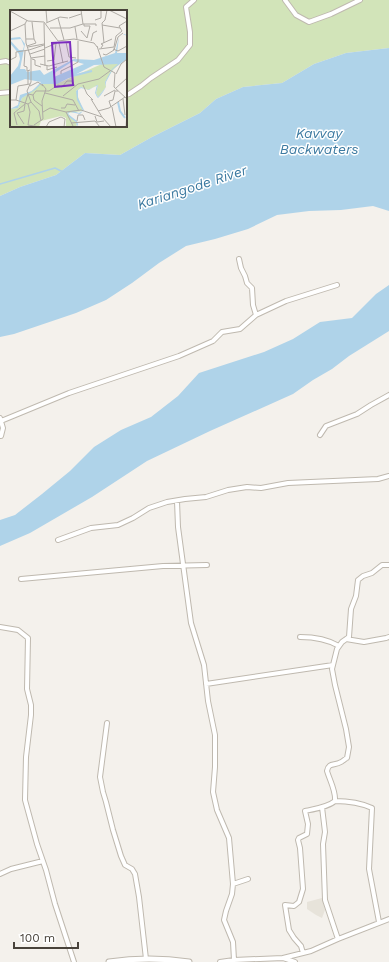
<svg xmlns="http://www.w3.org/2000/svg" width="389" height="962" viewBox="0 0 389 962" font-family="'Work Sans',sans-serif">
<style>
.residential{fill:#e7e3da}
.green{fill:#d2e4b9;fill-rule:evenodd}
.water{fill:#afd3e9}
.lines{fill:none;stroke-linecap:round;stroke-linejoin:round}
.stream{stroke:#afd3e9;stroke-width:1.5}
.minor-casing{stroke:#bfb9af;stroke-width:6}
.tertiary-casing{stroke:#bfb9af;stroke-width:7}
.minor{stroke:#fff;stroke-width:4}
.tertiary{stroke:#fff;stroke-width:5}
.labels{text-anchor:middle;dominant-baseline:central;stroke-width:3;stroke-linejoin:round;paint-order:stroke}
.water-label{font-size:14px;font-style:italic;fill:#3c7aa1;stroke:#fff}
.inset-river{fill:none;stroke:#afd3e9;stroke-width:2}
.inset-road{fill:none;stroke:#afaba5;stroke-width:1}
.view{fill:#7b2cbf;fill-opacity:0.15;stroke:#7b2cbf;stroke-width:2}
.inset-edge{fill:none;stroke:#48423a;stroke-width:2}
</style>
<rect width="100%" height="100%" fill="#f4f1ec"/>
<path class="residential" d="M322 898 325 910 322 918 316 915 307 909V902Z"/>
<path class="green" d="M0 0H389V48L346 53 314 64 282 83 243 87 216 99 200 113 152 137 120 155 85 153 56 175 20 187 0 196ZM11 11H126V126H11Z"/>
<path class="water" d="M389 48V211L373 206 341 210 309 211 277 215 248 229 215 239 186 246 159 263 132 283 106 300 76 313 14 334 0 337V196L20 187 56 175 85 153 120 155 152 137 200 113 216 99 243 87 282 83 314 64 346 53Z
M389 285V331L349 356 332 369 313 380 293 394 210 431 147 461 92 497 30 533 0 546V520L15 515 42 494 70 471 94 447 121 430 151 417 178 396 199 373 264 352 293 339 320 322 352 318 376 294Z"/>
<g class="lines">
<path class="stream" d="M0 184 55 168 63 172"/>
<g class="minor-casing">
<path id="minor" d="M285 0 296 15 309 22 331 14 360 0
M0 62 6 61 11 63
M0 93 11 92
M126 95 129 94 141 86 151 78 178 60 190 45V32L186 7 194 0
M256 315 286 301 337 285
M0 418 3 428 1 436H0
M1 421 69 393 179 356 213 341 222 332 240 329 256 315 253 305 252 288 247 283 245 276 241 268 239 259
M320 435 326 426 357 414 371 405 389 395
M177 501 178 527 191 623 204 665 208 701 215 735V767L213 792 217 810 229 838 233 884 232 894 226 911 224 920 233 942 234 960
M58 540 91 528 118 525 133 518 149 508 167 502 185 499 206 497 228 490 247 487 261 488 288 483 378 479 389 476
M21 579 163 566 207 565
M0 627 18 630 28 638 27 689 31 705V715L26 757 25 800 37 844 46 870 55 904 74 962
M300 637C313 637 327 639 339 646
M346 639 364 642 386 638 389 637
M206 684 333 665
M107 723 100 777 103 792 106 802 113 830 121 856 125 865 132 869 135 874 139 897 146 959
M335 801C347 801 361 803 372 808L369 869 379 922
M322 807 325 832 323 844 325 900 338 939
M0 874 11 869 43 861
M233 884 248 879
M303 953 301 946 294 938 289 930 285 905 294 906 299 902 303 889 300 848 298 840 299 838 307 834 308 824 305 811C315 809 328 807 335 801 336 791 330 781 327 771 329 762 334 766 341 762 342 762 346 758 347 758L349 747 346 729 335 685 332 669 337 649 342 642 349 637 351 609 356 596 358 580 363 576 372 573 382 565H389
M283 958 311 951 338 939 389 919
M220 962 234 960 283 958 295 962"/>
</g>
<g class="tertiary-casing">
<path id="tertiary" d="M109 962C136 958 162 958 189 962"/>
</g>
<use href="#minor" class="minor"/>
<use href="#tertiary" class="tertiary"/>
</g>
<g class="labels">
<g class="water-label">
<text x="319" y="133">Kavvay<tspan x="319" dy="16">Backwaters</tspan></text>
<text transform="translate(192 187) rotate(-18)">Kariangode River</text>
</g>
</g>
<g transform="translate(10 10)">
<rect width="117" height="117" fill="#f4f1ec"/>
<path d="M94 53 109 54 102 61 95 72 96 77 88 87 86 83 88 75 78 80 71 77 66 81 73 101 57 103 67 113 66 117H56V108L51 106 31 111 29 117H0V99L8 98 12 88 31 74 51 72Z" fill="#d2e4b9"/>
<path d="M113 24 109 27 107 43H117V49L103 59 96 72V77L93 82 90 86 88 88 87 87 85 83 87 75 79 80 71 78 68 80V88L74 100 70 104 60 102 58 104 67 111 68 114 67 117 66 112 59 107 57 103 59 102 63 101 69 103 73 101 67 90 66 81 71 77 78 80 88 75 86 83 88 87 96 77 95 72 102 59 108 54 84 55 47 74H31L25 80 12 88 8 98 0 99 8 95 10 85 22 81 31 72 15 69 0 75V66L8 56 10 49 9 44 0 33V28L10 27 15 34 10 59H15L17 62 30 60 34 65 64 49 84 50 105 43 109 27 113 24H115L117 26ZM11 29 14 36 13 40H9L0 30ZM63 51 74 54 44 67 46 62Z" fill="#afd3e9" fill-rule="evenodd"/>
<path class="inset-river" d="M58 67 82 61M108 92 110 101 115 108"/>
<path class="inset-road" d="M36 0 37 12M71 0 73 14H86V16M99 0 117 9M0 1 18 11 34 12 48 31 64 29 84 33 88 38M48 8 54 30M59 8 71 4M17 10 15 14 16 33 21 48V72L17 81 21 92 18 94 20 102 18 115 30 117M85 10 91 8V0M34 13 35 56M36 13 50 7 58 8M92 15 110 18M65 17 67 29M40 18H60L73 14M0 21 15 14M71 21 77 28 80 16H74V14M16 29H24L22 12M81 31 83 23 87 21M56 32 59 47 66 48M49 33 53 53M94 33 92 13 95 10 97 0M17 36 26 33 24 29M87 36 94 57 105 63 104 77 117 89M18 37 34 34M35 38 47 33M91 38 93 35 91 34 102 29M89 39 104 37 106 26 112 21 109 16 117 11M103 39 108 41 117 36M19 40 34 35M15 41 14 56 17 57V61L20 60M20 44 35 39M93 44 96 45 104 40 108 27 113 23M21 48 35 46M22 49 25 50V55L31 57M0 50 6 47V42L19 40M37 51 44 50 46 33M30 54 39 56 58 51M37 56V60L47 57M62 60 61 56 68 52V31M18 61V74M51 64V61L61 56M106 64 111 54 117 49M89 69 100 61M73 75 77 84 83 90M20 76 28 72 33 76M106 78 117 68M35 83 63 90 69 101M23 85 26 81H39L48 75 52 77 57 71H62L65 76M53 86 68 74 89 69M94 86 105 80M81 89 92 107M113 89 115 105M0 90H6L8 76 20 74M6 90 18 94M21 92 29 101 31 111M101 97 99 91 103 90 105 81H108M102 97 106 117M51 98H55L57 94 65 95M88 101 99 98 115 87M33 102 40 98 56 102 71 100 92 107 101 117M56 102 63 116M85 106 87 112 94 111M67 111 68 105H73L75 110M61 113 85 111 90 117M14 114 7 103 14 101 15 94M7 115 4 103 15 94 18 84 23 85 24 90 32 96M24 115 33 109 32 91 36 79 32 74M36 117 39 112 51 107 55 109 54 117M116 117 117 103"/>
<path class="view" d="M60 32 63 75 45 77 42 33Z"/>
<rect width="117" height="117" class="inset-edge"/>
</g>
<path d="M14 942v6h64v-6" fill="none" stroke="#48423a" stroke-width="2"/>
<text x="20" y="942" font-size="12" fill="#48423a" stroke="#ffffff" stroke-width="3" paint-order="stroke">100 m</text>
</svg>
